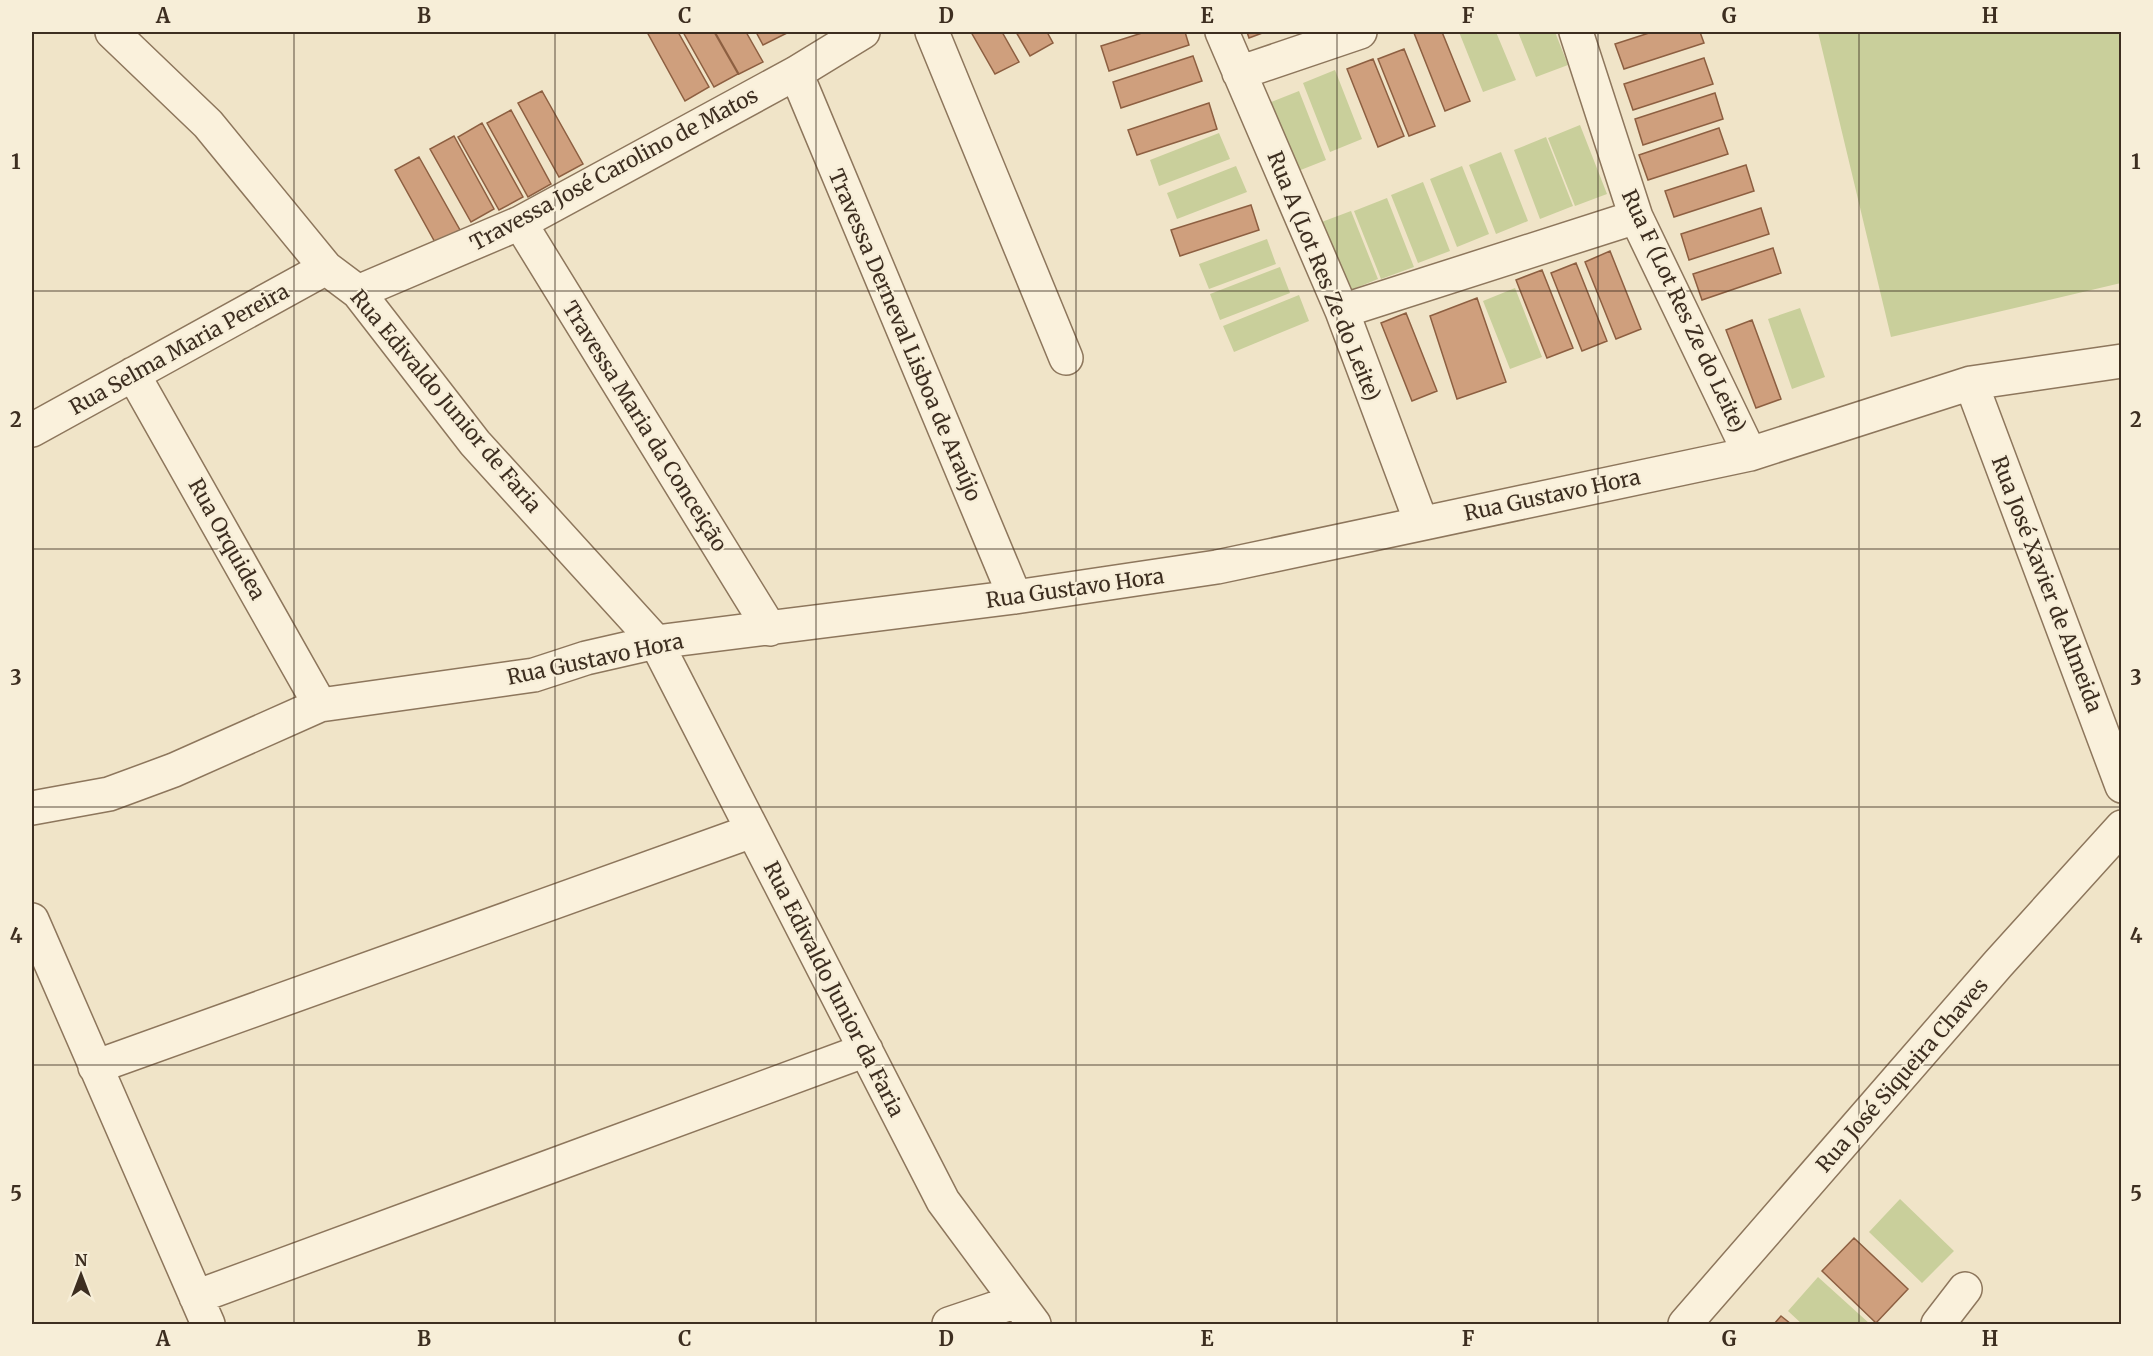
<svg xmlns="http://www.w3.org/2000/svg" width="2153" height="1356" viewBox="0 0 2153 1356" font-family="Merriweather,serif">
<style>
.green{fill:#c9cf9b}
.building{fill:#cf9f7d;stroke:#8d5f41;stroke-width:1.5}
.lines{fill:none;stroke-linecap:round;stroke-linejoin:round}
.street-casing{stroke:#8d765c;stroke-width:36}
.street{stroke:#faf1dc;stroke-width:33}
.grid{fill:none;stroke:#3d2e20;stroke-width:1.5;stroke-opacity:0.55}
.labels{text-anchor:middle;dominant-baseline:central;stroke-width:4.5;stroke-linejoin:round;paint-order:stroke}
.street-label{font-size:21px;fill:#3d2e20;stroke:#f7eed8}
.neatline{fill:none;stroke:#3d2e20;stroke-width:2}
.grid-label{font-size:20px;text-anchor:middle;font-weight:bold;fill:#3d2e20}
</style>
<rect width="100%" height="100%" fill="#f0e4c8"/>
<path class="green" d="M1459 32H1496L1516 80 1483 92Z
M1518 32H1555L1568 65 1536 77Z
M1818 32H2121V283L1891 337Z
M1335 70 1362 139 1330 152 1303 83Z
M1299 91 1326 160 1293 173 1266 104Z
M1580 125 1607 194 1575 206 1548 138Z
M1219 133 1230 159 1159 186 1150 160Z
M1546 137 1573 206 1540 219 1514 150Z
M1501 152 1528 221 1496 234 1469 165Z
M1236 166 1247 192 1177 219 1167 193Z
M1462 166 1489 234 1457 247 1430 179Z
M1423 182 1450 251 1418 263 1391 195Z
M1387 198 1414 267 1381 279 1354 211Z
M1351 211 1378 279 1346 292 1319 223Z
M1267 239 1276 264 1209 289 1199 264Z
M1280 267 1290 293 1220 320 1210 294Z
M1515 288 1542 357 1510 369 1483 301Z
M1299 295 1309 321 1234 352 1223 326Z
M1800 308 1825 377 1792 389 1768 319Z
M1900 1199 1954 1251 1922 1283 1869 1232Z
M1818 1277 1870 1324H1802L1788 1311Z"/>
<path class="building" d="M647 32H678L709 87 685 101Z
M683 32H714L738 74 714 87Z
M715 32H746L763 62 739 74Z
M756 32H786L787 33 763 45Z
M971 32H1002L1019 62 995 74Z
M1016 32H1047L1053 43 1030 56Z
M1145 32H1185L1189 45 1109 71 1101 46Z
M1247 32H1265L1249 38Z
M1418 32H1442L1470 101 1445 111 1414 33Z
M1652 32H1700L1704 43 1624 69 1615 44Z
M1404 49 1435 126 1409 136 1378 59Z
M1193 56 1202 81 1121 108 1113 82Z
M1704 58 1713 84 1633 110 1624 84Z
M1373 59 1404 136 1378 147 1347 69Z
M542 91 583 164 559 177 518 103Z
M1715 93 1723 119 1643 145 1635 119Z
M1209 103 1217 129 1137 155 1128 130Z
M511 110 551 184 528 197 487 123Z
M482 123 523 197 499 210 458 137Z
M1719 128 1728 154 1648 180 1639 155Z
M454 136 494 209 471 222 430 149Z
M419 157 460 230 436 244 395 170Z
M1746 165 1754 191 1674 217 1665 191Z
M1251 205 1259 230 1180 256 1171 230Z
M1761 208 1769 234 1689 260 1681 234Z
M1773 248 1781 273 1702 300 1693 274Z
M1610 251 1641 329 1616 339 1585 262Z
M1576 263 1607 341 1582 351 1551 273Z
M1542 270 1573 348 1547 358 1516 280Z
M1477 298 1506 382 1457 399 1430 316Z
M1406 313 1437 391 1412 401 1381 323Z
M1752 320 1781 399 1756 408 1726 330Z
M1854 1238 1908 1289 1876 1323 1822 1271Z
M1781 1316 1791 1324H1774Z"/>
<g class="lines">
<g class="street-casing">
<path id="street" d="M112 32 208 124 326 268 358 292 475 443 656 642 943 1201 1034 1324
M932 32 1066 358
M1222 32 1342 311 1421 522
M1576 32 1636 217 1750 454
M796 73 1015 597
M1239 73 1360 32
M520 223 770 629
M358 292 520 223 796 73 863 32
M1342 311 1636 217
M133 374 320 705
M1971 383 2122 786
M32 430 326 268
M32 808 109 794 174 770 320 705 534 675 586 658 656 642 1015 597 1217 567 1750 454 1971 383 2122 361
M32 920 208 1324
M95 1067 752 831
M196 1297 866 1050
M949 1324 1017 1301
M1685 1324 1998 964 2122 827
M1938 1324 1965 1289"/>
</g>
<use href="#street" class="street"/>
</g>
<path class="grid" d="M294 32V1324M555 32V1324M816 32V1324M1076 32V1324M1337 32V1324M1598 32V1324M1859 32V1324M32 291H2122M32 549H2122M32 807H2122M32 1065H2122"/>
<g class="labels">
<g class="street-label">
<text transform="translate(614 169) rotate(-28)">Travessa José Carolino de Matos</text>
<text transform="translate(1324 276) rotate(68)">Rua A (Lot Res Ze do Leite)</text>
<text transform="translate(1684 311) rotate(65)">Rua F (Lot Res Ze do Leite)</text>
<text transform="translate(905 335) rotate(67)">Travessa Derneval Lisboa de Araújo</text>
<text transform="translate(179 349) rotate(-29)">Rua Selma Maria Pereira</text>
<text transform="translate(446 401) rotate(50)">Rua Edivaldo Junior de Faria</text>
<text transform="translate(645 426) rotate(58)">Travessa Maria da Conceição</text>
<text transform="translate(1552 495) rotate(-12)">Rua Gustavo Hora</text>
<text transform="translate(227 539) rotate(61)">Rua Orquidea</text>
<text transform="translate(2047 584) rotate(69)">Rua José Xavier de Almeida</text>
<text transform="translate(1075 588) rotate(-8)">Rua Gustavo Hora</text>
<text transform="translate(595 659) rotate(-12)">Rua Gustavo Hora</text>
<text transform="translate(834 989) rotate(63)">Rua Edivaldo Junior da Faria</text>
<text transform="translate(1902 1075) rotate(-49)">Rua José Siqueira Chaves</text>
</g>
</g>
<rect width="2153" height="1356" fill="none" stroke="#f7eed8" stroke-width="66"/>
<g transform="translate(81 1275)" stroke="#f7eed8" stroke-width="4.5" paint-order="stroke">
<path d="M0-4.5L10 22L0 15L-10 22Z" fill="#3d2e20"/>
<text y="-9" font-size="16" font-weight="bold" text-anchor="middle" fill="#3d2e20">N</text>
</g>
<rect x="33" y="33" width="2087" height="1290" class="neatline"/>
<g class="grid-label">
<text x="163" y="23">A</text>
<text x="424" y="23">B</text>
<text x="685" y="23">C</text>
<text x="946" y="23">D</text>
<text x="1207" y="23">E</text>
<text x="1468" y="23">F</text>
<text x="1729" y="23">G</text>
<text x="1990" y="23">H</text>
<text x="16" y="169">1</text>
<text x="2136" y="169">1</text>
<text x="16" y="427">2</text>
<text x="2136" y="427">2</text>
<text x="16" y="685">3</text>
<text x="2136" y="685">3</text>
<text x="16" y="943">4</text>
<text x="2136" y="943">4</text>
<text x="16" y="1201">5</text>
<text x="2136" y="1201">5</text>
<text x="163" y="1346">A</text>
<text x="424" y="1346">B</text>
<text x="685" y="1346">C</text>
<text x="946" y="1346">D</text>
<text x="1207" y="1346">E</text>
<text x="1468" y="1346">F</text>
<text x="1729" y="1346">G</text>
<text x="1990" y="1346">H</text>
</g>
</svg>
